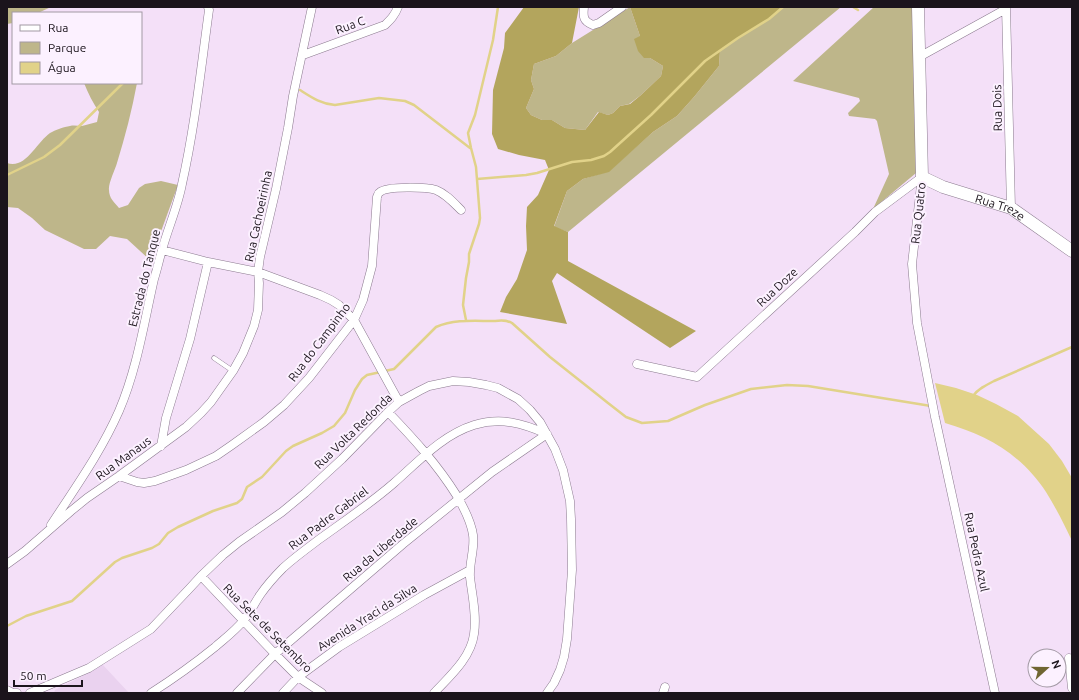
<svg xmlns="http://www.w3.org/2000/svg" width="1079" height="700" viewBox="0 0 1079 700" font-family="Ubuntu,sans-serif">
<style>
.built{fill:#ead2ef}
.green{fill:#beb68a}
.forest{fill:#b3a55d}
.water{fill:#e1d289}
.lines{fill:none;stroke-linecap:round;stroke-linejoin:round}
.stream{stroke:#e1d289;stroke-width:2.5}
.lane-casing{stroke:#8b7a8f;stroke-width:5}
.street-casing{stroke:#8b7a8f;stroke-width:9}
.secondary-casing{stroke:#8b7a8f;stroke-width:13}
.lane{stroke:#fff;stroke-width:4}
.street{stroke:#fff;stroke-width:8}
.secondary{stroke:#fff;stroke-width:12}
.labels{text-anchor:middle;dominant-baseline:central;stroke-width:4;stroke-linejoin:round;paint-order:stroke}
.street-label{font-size:12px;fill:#1b141c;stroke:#fcf1ff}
</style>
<rect width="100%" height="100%" fill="#f4e0f8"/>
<path class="built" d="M102 664 129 693H54L55 690 83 676Z"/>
<path class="green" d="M7 7H51L38 13H13V23L7 24Z
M630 7 640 36 650 58 663 66 661 76 641 95 629 104 620 106 613 113 608 115 598 112 585 130 565 128 552 120H542L531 115 526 108 534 89 531 80 534 64 556 56 572 43Z
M783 7H841L568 232 554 227 567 191 583 179 609 171 653 132 677 116 694 97 719 66 720 51 738 38 769 19Z
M874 7H915L916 173 873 209 889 174 877 121 875 119 849 116 848 113 860 101 859 98 793 81Z
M84 83H137C132 110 125 137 117 163 115 170 108 184 109 190 109 198 114 202 119 208L128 205 139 188 145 184 161 181 178 185 152 256 151 261 127 239 110 236 96 249H84L45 230 32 218 18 208 7 207V163C25 170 37 142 50 133 55 130 64 127 70 126 74 125 78 126 82 126 87 125 92 123 97 122L99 112C93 103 88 93 84 83Z"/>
<path class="forest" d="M524 7H579L572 43 556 56 534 64 531 80 534 89 526 108 531 115 542 120H552L565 128 585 130 599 112 608 115 613 113 620 106 630 104 641 95 661 76 663 66 650 58H644L638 51 634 39 640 36 630 7H783L769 19 738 38 720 51 719 66 694 97 677 116 653 132 609 172 583 179 567 191 554 226 568 232V261L696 331 670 348 557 273 552 281 567 324 500 312 506 297 517 279 527 250 526 226 527 207 538 195 549 170 545 160 519 155 498 149 492 134 493 90 504 48 505 33Z"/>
<path class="water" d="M935 383 956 388 977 395 996 404 1018 416 1049 444 1062 461 1072 478V541C1064 524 1056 508 1046 492 1022 455 987 435 945 423Z"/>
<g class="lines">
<path class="stream" d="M853 7 858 10
M300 90C311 97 321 104 335 105L379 98 405 101 414 105 470 148
M7 175 44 157 60 145 123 83
M477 179 526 175 537 173 572 162 591 160 604 156 610 152 651 115 705 61 738 38 769 19 783 7
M466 320 463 305 466 278 469 262V254L479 224 480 218 476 167 471 148 468 133 475 115 493 40 498 7
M973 396C978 389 986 385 994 381L1072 347
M7 626 26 616 72 601 115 562 122 558 152 548 159 544 168 533 178 527 213 511 237 503 242 499 247 487 262 477 286 451 293 446 322 433 334 426 345 413 355 390 362 379 367 375 394 369 436 327C455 319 474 321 493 321 500 321 505 319 512 323L550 357 598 395 608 403 626 417 642 423 668 421 705 405 751 389 787 385 808 386 931 406"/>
<g class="lane-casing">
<path id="lane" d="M214 358 233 371"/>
</g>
<g class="street-casing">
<path id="street" d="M584 7C583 17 583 21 593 25L599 23 622 7
M1006 7 1011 208
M303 55 385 25C391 19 395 15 398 7
M919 57 1006 9
M922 177 912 264 917 323 935 417 995 693
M162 250 208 262 258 272 320 295 331 300 339 305 354 320 399 402
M637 364 697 377 855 232 875 212 922 177
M388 412C413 438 437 464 457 496 464 508 471 521 473 535 475 549 469 563 470 577 472 595 477 615 474 634 471 658 449 677 434 693
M161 446 166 418 190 339 208 262
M119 476 137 482 144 483 155 481 186 470 216 456 232 445 264 422 284 405 309 378 354 320 363 300 372 266 377 197C378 195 378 193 380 192 387 186 427 187 436 190 446 194 453 202 461 210
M51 525C75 488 101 452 119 411 137 369 144 323 154 279 157 270 159 260 162 250 168 228 178 206 182 184 195 126 201 68 209 10L208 7
M7 564 25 551 71 511 87 498 119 476 186 427 201 413 211 402 233 371 243 353 254 326 258 310 259 283 258 272 260 257 276 189 288 128 293 96 312 7
M201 576 275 654 298 677 322 693
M1069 658 1072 688
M7 690 13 693H17
M30 693 89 668 151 629 189 589 201 576 223 555 239 542 282 512 305 493 342 459 388 412 399 402 419 391 429 386 453 381 469 382 486 385 498 388 518 399 530 410 540 422 555 449 563 470 570 501 571 519 572 570 567 639 564 657 560 670 554 683 547 693
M151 693C173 679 194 664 215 647 224 639 235 631 243 621 250 613 254 604 260 595 267 585 275 576 283 568 295 557 309 547 321 538 346 520 371 503 394 483 418 462 442 435 474 425 501 417 522 423 547 434
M237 693 275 654 403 544 492 472 547 434
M283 693 298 677 339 647 424 595 470 570
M663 693 665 687"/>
</g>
<g class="secondary-casing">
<g id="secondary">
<path id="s1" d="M918 7 922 177 943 187 1011 208 1072 251"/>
</g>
</g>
<use href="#lane" class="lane"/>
<use href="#street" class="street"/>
<use href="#secondary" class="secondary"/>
</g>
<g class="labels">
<g class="street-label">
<text transform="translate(350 25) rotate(-20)">Rua C</text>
<text transform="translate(997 108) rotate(-91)">Rua Dois</text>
<text stroke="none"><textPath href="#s1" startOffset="254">Rua Treze</textPath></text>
<text transform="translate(918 213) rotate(-84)">Rua Quatro</text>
<text transform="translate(258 216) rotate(-78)">Rua Cachoeirinha</text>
<text transform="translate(144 278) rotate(-76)">Estrada do Tanque</text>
<text transform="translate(777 287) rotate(-43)">Rua Doze</text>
<text transform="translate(319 342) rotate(-53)">Rua do Campinho</text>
<text transform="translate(353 431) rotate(-44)">Rua Volta Redonda</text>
<text transform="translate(123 458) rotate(-36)">Rua Manaus</text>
<text transform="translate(328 518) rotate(-37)">Rua Padre Gabriel</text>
<text transform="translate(380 549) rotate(-40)">Rua da Liberdade</text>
<text transform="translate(977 552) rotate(78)">Rua Pedra Azul</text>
<text transform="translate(367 617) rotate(-32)">Avenida Yraci da Silva</text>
<text transform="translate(268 628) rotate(45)">Rua Sete de Setembro</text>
</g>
</g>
<rect width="1079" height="700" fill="none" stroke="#1b141c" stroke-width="16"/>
<rect x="12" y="12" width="130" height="72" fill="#fcf1ff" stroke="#a299a4"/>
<rect x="20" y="25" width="20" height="6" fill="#ffffff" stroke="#a299a4"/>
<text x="48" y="32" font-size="12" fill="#1b141c">Rua</text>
<rect x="20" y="42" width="20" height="12" fill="#beb68a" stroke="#a299a4"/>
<text x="48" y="52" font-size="12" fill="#1b141c">Parque</text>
<rect x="20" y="62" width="20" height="12" fill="#e1d289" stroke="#a299a4"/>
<text x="48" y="72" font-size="12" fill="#1b141c">Água</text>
<g transform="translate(1047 668) rotate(69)"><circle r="19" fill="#fcf1ff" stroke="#a299a4"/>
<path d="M0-3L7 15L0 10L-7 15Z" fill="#706632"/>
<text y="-6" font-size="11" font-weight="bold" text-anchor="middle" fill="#1b141c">N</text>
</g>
<path d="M14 680v6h68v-6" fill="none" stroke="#1b141c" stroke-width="2"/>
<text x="20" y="680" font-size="12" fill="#1b141c" stroke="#fcf1ff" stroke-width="3" paint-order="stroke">50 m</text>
</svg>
